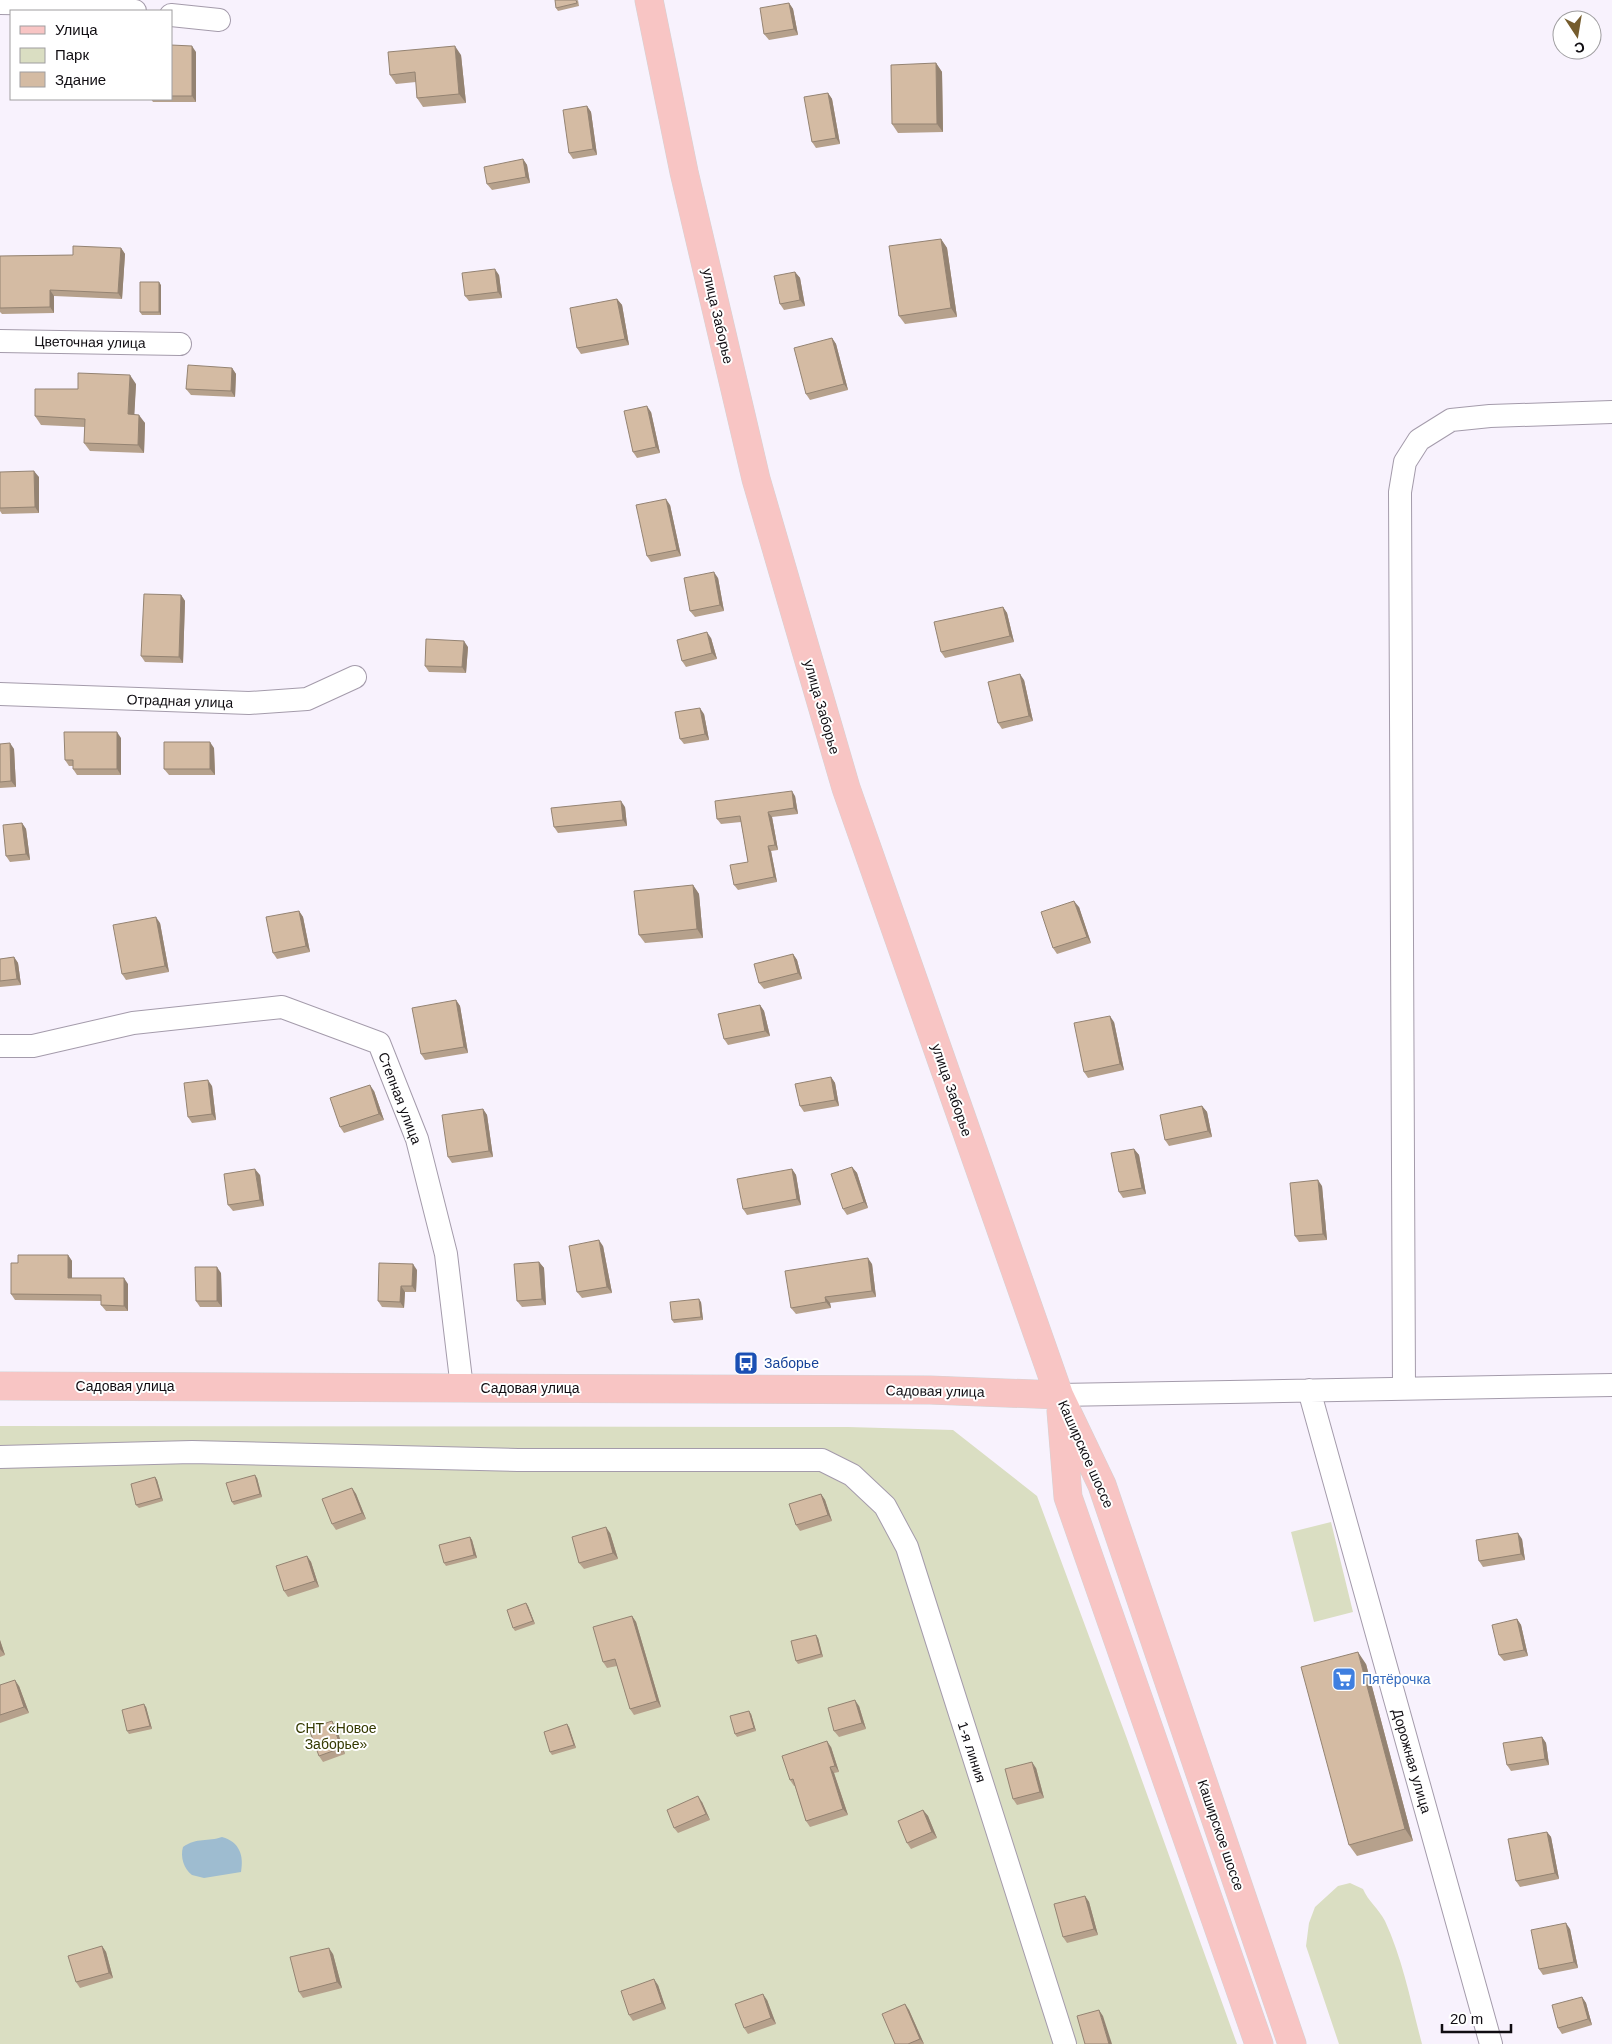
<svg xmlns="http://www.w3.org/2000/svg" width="1612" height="2044" viewBox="0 0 1612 2044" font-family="Helvetica,sans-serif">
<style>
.green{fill:#dadec2}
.water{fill:#9ebcd0}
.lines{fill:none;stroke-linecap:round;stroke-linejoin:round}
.minor-casing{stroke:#a49bab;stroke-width:24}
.major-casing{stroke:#d4d3d4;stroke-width:29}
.minor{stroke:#fff;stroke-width:22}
.major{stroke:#f8c5c4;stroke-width:28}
.wall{fill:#b6a18c}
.shaded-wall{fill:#948372}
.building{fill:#d4bba3;stroke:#948372}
.labels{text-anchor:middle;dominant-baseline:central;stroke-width:4;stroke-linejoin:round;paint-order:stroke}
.street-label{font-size:14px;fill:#100d12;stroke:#fff}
.transit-label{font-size:14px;fill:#164399;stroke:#fff;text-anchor:start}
.shop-label{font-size:14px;fill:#366cbe;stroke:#fff;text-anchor:start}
.park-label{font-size:14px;fill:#343901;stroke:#fff}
</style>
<rect width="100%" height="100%" fill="#f8f2fd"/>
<path class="green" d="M0 1426 848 1427 953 1430 1037 1496 1126 1736 1237 2044H0Z
M1331 1522 1353 1612 1314 1622 1291 1532Z
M1350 1883 1363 1889C1368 1901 1379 1909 1385 1921 1403 1960 1411 2003 1422 2044H1339L1306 1946 1309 1923 1315 1907 1338 1886Z"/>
<path class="water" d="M222 1837C240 1842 244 1856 241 1872L204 1878 192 1875C184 1869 180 1857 183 1847 197 1837 208 1842 222 1837Z"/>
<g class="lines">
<g class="minor-casing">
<path id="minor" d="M0 3 62 4 135 11
M171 15 219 20
M0 341 180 344
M0 694 249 703 307 699 355 677
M0 1046H33L133 1023 282 1007 379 1043 417 1139 446 1254 462 1388
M1404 1388 1400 492 1405 462 1419 440 1451 420 1490 416 1612 412
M1309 1390 1491 2044
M1059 1395 1612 1385
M0 1457 192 1452 518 1460H822L852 1475 885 1506 907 1547 1065 2044"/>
</g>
<g class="major-casing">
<path id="major" d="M649 0 684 172 756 479 846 788 1059 1395 1102 1485 1292 2044
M0 1386 930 1390 1059 1395
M1061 1411 1068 1497 1259 2044"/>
</g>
<use href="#minor" class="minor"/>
<use href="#major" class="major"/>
</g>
<path class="wall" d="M578 0 579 6 558 11 556 8Z
M789 3 793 9 798 35 769 40 764 34Z
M171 45 196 52V102H153L151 99H171Z
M461 55 466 103 423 107 417 98 416 82 396 84 390 75Z
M936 63 942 72 943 132 898 133 892 124Z
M828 93 832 99 840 144 816 148 812 142Z
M587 106 591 112 597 155 573 159 569 153Z
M523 159 527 165 530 183 492 190 487 184Z
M941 239 947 248 957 317 905 324 899 316Z
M121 248 125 254 122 299 54 296V313L2 314 0 312V256L73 255Z
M795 272 800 278 805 306 784 310 780 304Z
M499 275 502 298 469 301 465 296Z
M161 285V315H142L140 312Z
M617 299 622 305 629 345 581 354 577 348Z
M832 338 836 344 848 390 810 400 806 394Z
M232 368 236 374 235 397 191 395 186 389Z
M136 384 134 414 145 423 144 453 90 451 84 443 85 427 41 425 35 416 78 389Z
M651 412 660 453 637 458 633 452Z
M0 472 39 477V513L2 514 0 511Z
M670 505 681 556 651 562 647 556Z
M718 578 724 611 695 617 690 611Z
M181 595 185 601 183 663 145 662 141 656Z
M1003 607 1007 613 1014 642 945 658 941 652Z
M711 638 717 659 686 667 682 661Z
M468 647 466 673 429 672 425 666Z
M1024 680 1033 721 1002 729 998 723Z
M704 714 709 740 684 744 680 739Z
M121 738V775H77L73 769V766H69L65 760Z
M0 744 14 749 16 787 0 788Z
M214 748 215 775H169L164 769Z
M795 796 798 814 772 817 778 850 771 851 777 882 738 890 734 885 748 862 741 822 721 824 717 819Z
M625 807 627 826 558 833 554 827Z
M22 823 26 829 30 860 10 862 6 856Z
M693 885 699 894 703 938 645 943 639 935Z
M1079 907 1091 943 1057 954 1053 948Z
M299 911 303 917 310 952 277 959 273 953Z
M160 923 169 972 126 980 122 974Z
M793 954 797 960 802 979 764 989 759 983Z
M14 957 18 963 21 985 0 987V959Z
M456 1000 460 1006 468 1053 425 1060 421 1054Z
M760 1005 764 1011 770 1036 728 1045 724 1039Z
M1114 1022 1124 1070 1088 1078 1084 1072Z
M831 1077 835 1083 839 1106 804 1112 800 1106Z
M212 1086 216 1120 192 1123 188 1117Z
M374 1091 384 1120 344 1133 340 1127Z
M1202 1106 1207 1112 1212 1137 1169 1146 1165 1140Z
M483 1109 487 1115 493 1157 452 1163 448 1157Z
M1134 1149 1139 1155 1146 1194 1123 1198 1119 1192Z
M852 1167 857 1173 868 1208 847 1215 843 1209Z
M792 1169 796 1175 801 1205 747 1215 743 1209Z
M260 1175 264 1206 233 1211 228 1205Z
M1322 1186 1327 1240 1299 1242 1295 1236Z
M603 1246 612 1293 582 1298 577 1292Z
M68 1255 72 1261V1278L128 1284V1311H106L101 1305V1301L15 1300 11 1294 18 1263Z
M539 1262 544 1268 546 1305 522 1307 517 1301Z
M872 1264 876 1297 830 1303 831 1308 796 1314 791 1308Z
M417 1270 416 1292H405L404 1308 382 1307 378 1301Z
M221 1273 222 1307H200L196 1301Z
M701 1302 703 1320 674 1323 672 1320Z
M155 1477 157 1480 163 1501 139 1508 136 1505Z
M257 1478 262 1497 234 1505 232 1502Z
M352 1488 356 1494 366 1519 336 1530 332 1524Z
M821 1494 825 1500 832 1521 800 1531 796 1525Z
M610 1533 618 1559 584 1569 579 1563Z
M470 1537 472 1540 477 1558 446 1566 444 1563Z
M1522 1539 1525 1560 1483 1567 1479 1561Z
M307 1556 311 1562 319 1587 288 1597 284 1591Z
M526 1603 528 1606 535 1624 515 1631 513 1628Z
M632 1616 636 1622 661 1707 634 1715 630 1709 617 1666 607 1668 603 1662Z
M1517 1619 1521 1625 1528 1656 1504 1661 1499 1655Z
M818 1638 823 1657 798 1664 796 1661Z
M0 1640 5 1655 0 1657Z
M1366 1664 1413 1841 1357 1856 1349 1845Z
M0 1685 19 1686 29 1713 0 1723Z
M859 1706 866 1729 839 1737 834 1731Z
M146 1707 152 1729 129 1734 127 1731Z
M751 1714 756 1731 737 1737 735 1734Z
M336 1727 345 1754 323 1762 319 1756Z
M569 1727 576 1748 552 1755 550 1752Z
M1542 1737 1546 1743 1549 1765 1511 1771 1507 1765Z
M831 1747 839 1772 834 1773 848 1815 810 1827 806 1821 795 1786H794L790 1780Z
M1036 1768 1044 1798 1017 1805 1013 1799Z
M702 1802 710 1820 678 1833 674 1828Z
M923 1810 928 1816 937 1838 911 1849 907 1843Z
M1547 1832 1551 1837 1559 1879 1520 1887 1516 1881Z
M1085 1896 1089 1902 1098 1935 1067 1943 1063 1937Z
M1570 1929 1578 1968 1543 1975 1539 1969Z
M102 1946 106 1952 113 1978 80 1988 76 1982Z
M333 1954 342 1988 303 1998 299 1992Z
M658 1985 666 2009 633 2021 629 2015Z
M1582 1997 1586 2003 1592 2025 1562 2034 1558 2028Z
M767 2000 776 2024 748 2034 744 2028Z
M905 2004 909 2010 924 2044H895Z"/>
<path class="shaded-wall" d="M789 3 793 9 798 35 794 29Z
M192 46 196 52V102L192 96Z
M455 46 461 55 466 103 459 94Z
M936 63 942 72 943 132 937 124Z
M828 93 832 99 840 144 836 138Z
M587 106 591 112 597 155 593 149Z
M523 159 527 165 530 183 526 177Z
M941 239 947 248 957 317 951 308Z
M121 248 125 254 122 299 118 293Z
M495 269 499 275 502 298 498 292Z
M795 272 800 278 805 306 800 300Z
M159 282 161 285V315L159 312Z
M50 290 54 296V313L50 307Z
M617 299 622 305 629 345 625 339Z
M832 338 836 344 848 390 844 384Z
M232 368 236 374 235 397 231 391Z
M130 375 136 384 134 422 128 414Z
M647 406 651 412 660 453 656 447Z
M139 415 145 423 144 453 138 445Z
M34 471 39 477V513L35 507Z
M666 499 670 505 681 556 677 550Z
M714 572 718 578 724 611 720 605Z
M181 595 185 601 183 663 179 657Z
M1003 607 1007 613 1014 642 1010 636Z
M707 632 711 638 717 659 712 653Z
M464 641 468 647 466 673 462 667Z
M1020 674 1024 680 1033 721 1029 716Z
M700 708 704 714 709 740 705 734Z
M117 732 121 738V775L117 769Z
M210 742 214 748 215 775 210 769Z
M10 743 14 749 16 787 11 781Z
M792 791 795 796 798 814 794 808Z
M621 801 625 807 627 826 623 820Z
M768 812 772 817 778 850 775 845Z
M22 823 26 829 30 860 26 854Z
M768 846 771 851 777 882 774 877Z
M693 885 699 894 703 938 697 929Z
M1074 901 1079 907 1091 943 1087 937Z
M299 911 303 917 310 952 306 946Z
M156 917 160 923 169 972 165 966Z
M793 954 797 960 802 979 798 973Z
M14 957 18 963 21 985 17 979Z
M456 1000 460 1006 468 1053 464 1047Z
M760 1005 764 1011 770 1036 765 1031Z
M1110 1016 1114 1022 1124 1070 1120 1064Z
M831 1077 835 1083 839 1106 835 1100Z
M208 1080 212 1086 216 1120 212 1114Z
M370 1085 374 1091 384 1120 379 1114Z
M1202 1106 1207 1112 1212 1137 1208 1131Z
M483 1109 487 1115 493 1157 489 1151Z
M1134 1149 1139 1155 1146 1194 1142 1188Z
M852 1167 857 1173 868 1208 864 1202Z
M255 1169 260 1175 264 1206 260 1200Z
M792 1169 796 1175 801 1205 797 1199Z
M1318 1180 1322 1186 1327 1240 1323 1234Z
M599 1240 603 1246 612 1293 607 1287Z
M68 1255 72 1261V1284L68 1278Z
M868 1258 872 1264 876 1297 872 1291Z
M539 1262 544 1268 546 1305 542 1299Z
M413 1264 417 1270 416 1292 412 1286Z
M217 1267 221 1273 222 1307 217 1301Z
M124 1278 128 1284V1311L124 1306Z
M401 1286 405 1292 404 1308 400 1302Z
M825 1297 830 1303 831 1308 826 1302Z
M699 1299 701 1302 703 1320 701 1317Z
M255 1475 257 1478 262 1497 260 1494Z
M155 1477 157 1480 163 1501 161 1498Z
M352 1488 356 1494 366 1519 362 1513Z
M821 1494 825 1500 832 1521 828 1515Z
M606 1527 610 1533 618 1559 613 1553Z
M1518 1533 1522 1539 1525 1560 1521 1554Z
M470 1537 472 1540 477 1558 474 1555Z
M307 1556 311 1562 319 1587 315 1581Z
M526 1603 528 1606 535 1624 533 1621Z
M632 1616 636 1622 661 1707 657 1701Z
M1517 1619 1521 1625 1528 1656 1524 1650Z
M816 1635 818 1638 823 1657 821 1654Z
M0 1640 5 1655 0 1649Z
M1358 1652 1366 1664 1413 1841 1405 1829Z
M15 1680 19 1686 29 1713 24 1707Z
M855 1700 859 1706 866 1729 862 1723Z
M144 1704 146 1707 152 1729 150 1726Z
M749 1711 751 1714 756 1731 754 1728Z
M332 1721 336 1727 345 1754 341 1748Z
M567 1724 569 1727 576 1748 574 1745Z
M1542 1737 1546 1743 1549 1765 1545 1759Z
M827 1741 831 1747 839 1772 835 1766Z
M1032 1762 1036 1768 1044 1798 1040 1792Z
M830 1767 834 1773 848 1815 843 1809Z
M698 1796 702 1802 710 1820 706 1814Z
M923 1810 928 1816 937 1838 932 1832Z
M1547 1832 1551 1837 1559 1879 1555 1873Z
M1085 1896 1089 1902 1098 1935 1094 1929Z
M1566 1923 1570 1929 1578 1968 1574 1962Z
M102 1946 106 1952 113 1978 109 1973Z
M329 1948 333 1954 342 1988 337 1982Z
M654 1979 658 1985 666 2009 662 2003Z
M763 1994 767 2000 776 2024 771 2018Z
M1582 1997 1586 2003 1592 2025 1588 2019Z
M905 2004 909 2010 924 2044 920 2039Z
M1099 2010 1103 2016 1112 2044H1109Z"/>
<path class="building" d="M555 0H576L577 3 556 8Z
M789 3 794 29 764 34 760 8Z
M171 45 192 46V96H171Z
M455 46 459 94 417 98 415 72 390 75 388 52Z
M936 63 937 124H892L891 65Z
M828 93 836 138 812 142 804 97Z
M587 106 593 149 569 153 563 110Z
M523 159 526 177 487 184 484 167Z
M941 239 951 308 899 316 889 246Z
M73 246 121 248 118 293 50 290V307L0 308V256L73 255Z
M495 269 498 292 465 296 462 273Z
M795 272 800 300 780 304 774 276Z
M140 282H159V312H140Z
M617 299 625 339 577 348 570 308Z
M832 338 844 384 806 394 794 348Z
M188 365 232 368 231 391 186 389Z
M78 373 130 375 128 414 139 415 138 445 84 443 85 419 35 416V389H78Z
M647 406 656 447 633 452 624 411Z
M34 471 35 507 0 508V472Z
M666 499 677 550 647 556 636 505Z
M714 572 720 605 690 611 684 578Z
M144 594 181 595 179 657 141 656Z
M1003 607 1010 636 941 652 934 622Z
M707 632 712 653 682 661 677 640Z
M426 639 464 641 462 667 425 666Z
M1020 674 1029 716 998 723 988 682Z
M700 708 705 734 680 739 675 712Z
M64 732H117V769H73V760H65Z
M164 742H210V769H164Z
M10 743 11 781 0 782V744Z
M792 791 794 808 768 812 775 845 768 846 774 877 734 885 730 865 748 862 740 816 717 819 715 801Z
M621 801 623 820 554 827 551 808Z
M22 823 26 854 6 856 3 825Z
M693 885 697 929 639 935 634 891Z
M1074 901 1087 937 1053 948 1041 912Z
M299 911 306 946 273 953 266 917Z
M156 917 165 966 122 974 113 925Z
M793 954 798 973 759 983 754 964Z
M14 957 17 979 0 981V959Z
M456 1000 464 1047 421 1054 412 1008Z
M760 1005 765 1031 724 1039 718 1014Z
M1110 1016 1120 1064 1084 1072 1074 1023Z
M831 1077 835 1100 800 1106 795 1084Z
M208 1080 212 1114 188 1117 184 1083Z
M370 1085 379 1114 340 1127 330 1098Z
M1202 1106 1208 1131 1165 1140 1160 1115Z
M483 1109 489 1151 448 1157 442 1115Z
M1134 1149 1142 1188 1119 1192 1111 1153Z
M852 1167 864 1202 843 1209 831 1174Z
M255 1169 260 1200 228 1205 224 1174Z
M792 1169 797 1199 743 1209 737 1179Z
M1318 1180 1323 1234 1295 1236 1290 1183Z
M599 1240 607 1287 577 1292 569 1246Z
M18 1255H68V1278H124V1306L101 1305V1295L11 1294V1263H18Z
M868 1258 872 1291 825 1297 826 1302 791 1308 785 1271Z
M539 1262 542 1299 517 1301 514 1264Z
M379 1263 413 1264 412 1286H401L400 1302 378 1301Z
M195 1267H217V1301H196Z
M699 1299 701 1317 672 1320 670 1302Z
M255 1475 260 1494 232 1502 226 1483Z
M155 1477 161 1498 136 1505 131 1484Z
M352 1488 362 1513 332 1524 322 1499Z
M821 1494 828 1515 796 1525 789 1504Z
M606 1527 613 1553 579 1563 572 1537Z
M1518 1533 1521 1554 1479 1561 1476 1540Z
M470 1537 474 1555 444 1563 439 1545Z
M307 1556 315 1581 284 1591 276 1566Z
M526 1603 533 1621 513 1628 507 1610Z
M632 1616 657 1701 630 1709 615 1659 603 1662 593 1627Z
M1517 1619 1524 1650 1499 1655 1492 1625Z
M816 1635 821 1654 796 1661 791 1641Z
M1358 1652 1405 1829 1349 1845 1301 1667Z
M15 1680 24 1707 0 1715V1685Z
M855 1700 862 1723 834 1731 828 1708Z
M144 1704 150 1726 127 1731 122 1710Z
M749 1711 754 1728 735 1734 730 1716Z
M332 1721 341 1748 319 1756 309 1729Z
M567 1724 574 1745 550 1752 544 1732Z
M1542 1737 1545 1759 1507 1765 1503 1743Z
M827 1741 835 1766 830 1767 843 1809 806 1821 793 1779 790 1780 782 1756Z
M1032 1762 1040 1792 1013 1799 1005 1769Z
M698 1796 706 1814 674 1828 667 1810Z
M923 1810 932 1832 907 1843 898 1821Z
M1547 1832 1555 1873 1516 1881 1508 1839Z
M1085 1896 1094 1929 1063 1937 1054 1904Z
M1566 1923 1574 1962 1539 1969 1531 1930Z
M102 1946 109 1973 76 1982 68 1956Z
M329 1948 337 1982 299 1992 290 1957Z
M654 1979 662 2003 629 2015 621 1991Z
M763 1994 771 2018 744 2028 735 2004Z
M1582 1997 1588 2019 1558 2028 1552 2005Z
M905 2004 920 2039 908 2044H895L882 2014Z
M1099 2010 1109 2044H1085L1077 2016Z"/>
<defs>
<g id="bus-square" transform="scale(1.25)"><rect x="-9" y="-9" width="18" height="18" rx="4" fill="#1a4fb4" stroke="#fff"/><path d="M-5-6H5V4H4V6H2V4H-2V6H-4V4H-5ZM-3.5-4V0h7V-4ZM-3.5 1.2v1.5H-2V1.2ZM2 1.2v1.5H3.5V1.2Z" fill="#fff"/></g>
<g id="supermarket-square" transform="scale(1.25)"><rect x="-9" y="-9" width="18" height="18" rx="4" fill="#3f7fe0" stroke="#fff"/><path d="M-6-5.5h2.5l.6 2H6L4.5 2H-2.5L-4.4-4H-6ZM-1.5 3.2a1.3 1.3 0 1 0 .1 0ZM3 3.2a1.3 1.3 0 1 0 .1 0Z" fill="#fff"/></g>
</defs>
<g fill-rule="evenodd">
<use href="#bus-square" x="746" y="1363"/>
<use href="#supermarket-square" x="1344" y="1679"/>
</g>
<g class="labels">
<g class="street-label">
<text transform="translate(718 316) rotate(77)">улица Заборье</text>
<text transform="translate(90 342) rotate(1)">Цветочная улица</text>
<text transform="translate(180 701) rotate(2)">Отрадная улица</text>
<text transform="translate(822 707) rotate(74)">улица Заборье</text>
<text transform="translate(952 1090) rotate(71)">улица Заборье</text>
<text transform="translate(400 1098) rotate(69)">Степная улица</text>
<text x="125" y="1386">Садовая улица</text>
<text x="530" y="1388">Садовая улица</text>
<text transform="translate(935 1391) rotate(1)">Садовая улица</text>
<text transform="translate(1086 1454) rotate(66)">Каширское шоссе</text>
<text transform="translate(972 1752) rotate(72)">1-я линия</text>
<text transform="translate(1412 1761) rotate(74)">Дорожная улица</text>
<text transform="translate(1221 1835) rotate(71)">Каширское шоссе</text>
</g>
<g class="transit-label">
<text x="764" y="1363">Заборье</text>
</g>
<g class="shop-label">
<text x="1362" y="1679">Пятёрочка</text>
</g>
<g class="park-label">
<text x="336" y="1728">СНТ «Новое<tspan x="336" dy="16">Заборье»</tspan></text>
</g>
</g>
<rect x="10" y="10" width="162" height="90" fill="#ffffff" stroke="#9f9ea0"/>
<rect x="20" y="26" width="25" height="8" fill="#f8c5c4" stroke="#9f9ea0"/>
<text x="55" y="35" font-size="15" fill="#100d12">Улица</text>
<rect x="20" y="48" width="25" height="15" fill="#dadec2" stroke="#9f9ea0"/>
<text x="55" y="60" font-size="15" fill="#100d12">Парк</text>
<rect x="20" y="72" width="25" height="15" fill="#d4bba3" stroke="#9f9ea0"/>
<text x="55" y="85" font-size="15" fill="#100d12">Здание</text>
<g transform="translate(1577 35) rotate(168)"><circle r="24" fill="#ffffff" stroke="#9f9ea0"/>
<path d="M0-4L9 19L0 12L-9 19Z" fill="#755c2d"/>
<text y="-8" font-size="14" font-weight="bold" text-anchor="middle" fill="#100d12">С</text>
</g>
<path d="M1442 2024v8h69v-8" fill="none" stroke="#100d12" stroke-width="2.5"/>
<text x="1450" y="2024" font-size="15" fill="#100d12" stroke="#ffffff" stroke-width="4" paint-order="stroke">20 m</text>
</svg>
